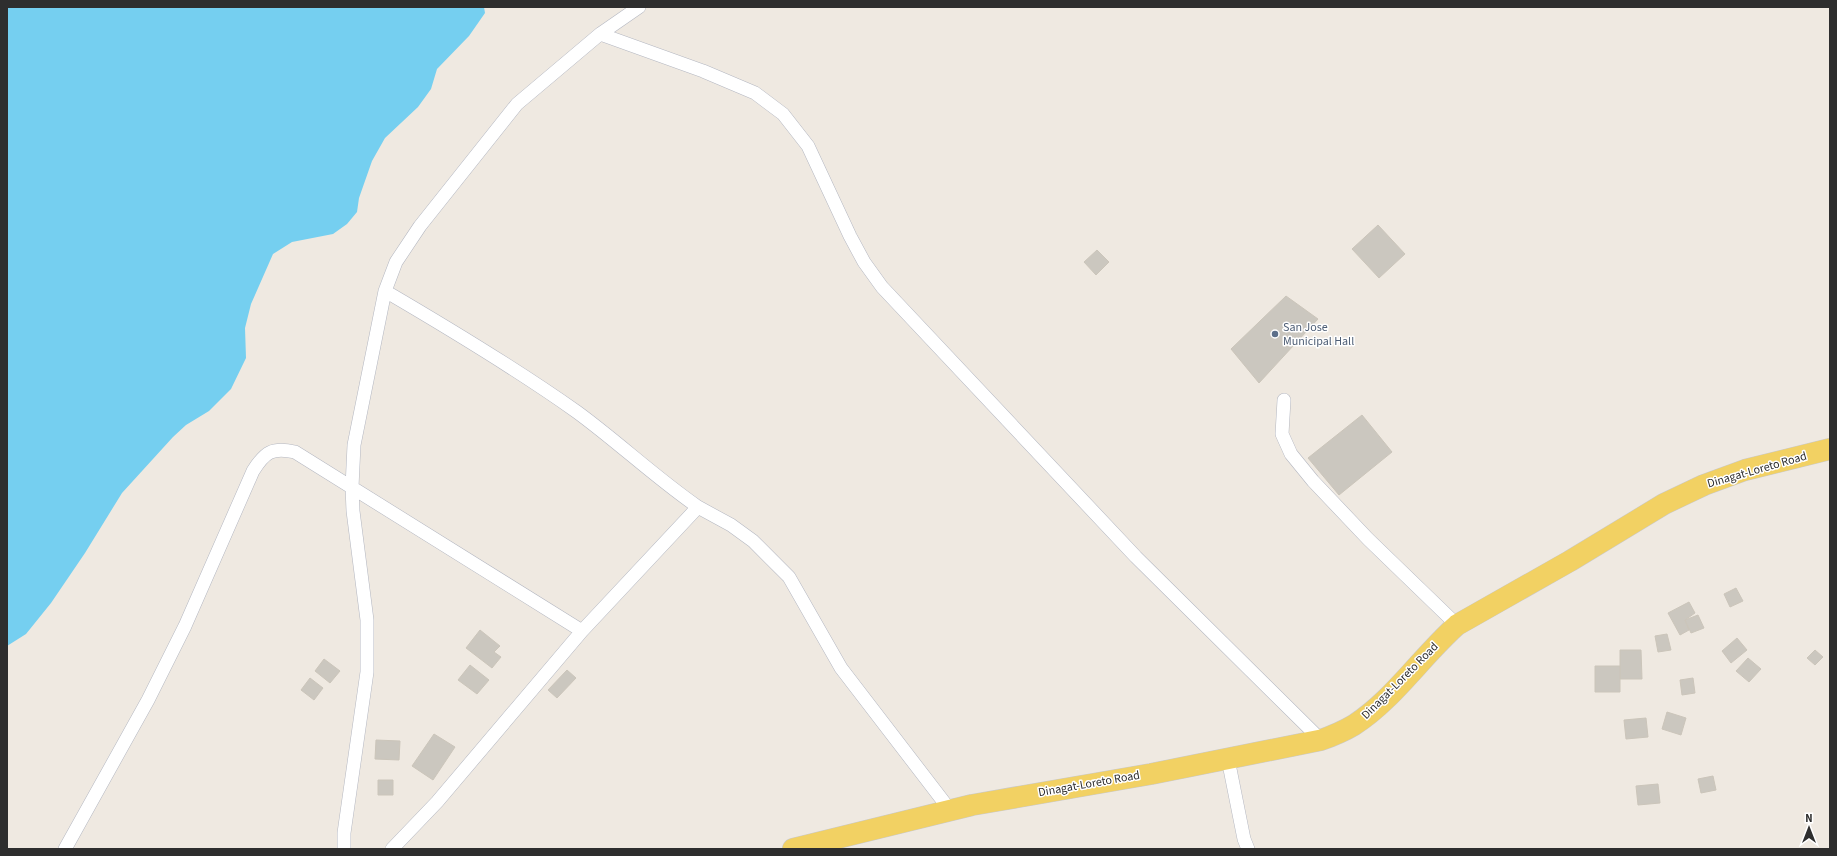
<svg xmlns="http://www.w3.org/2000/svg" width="1837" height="856" viewBox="0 0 1837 856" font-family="'Source Sans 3',sans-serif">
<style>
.water{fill:#75cff0}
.building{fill:#cbc7bf;stroke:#cbc5ba}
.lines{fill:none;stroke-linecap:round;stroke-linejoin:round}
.minor-casing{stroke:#b4b7c1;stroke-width:14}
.primary-casing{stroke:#c9c9c9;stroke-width:22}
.minor{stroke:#fff;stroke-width:13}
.primary{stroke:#f2d163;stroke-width:21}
.service-dot{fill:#5c6f8a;stroke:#fff;stroke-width:1.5}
.labels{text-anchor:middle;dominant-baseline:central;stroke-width:3;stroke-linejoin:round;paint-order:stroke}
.service-label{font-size:12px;fill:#4e5e75;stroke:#fff;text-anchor:start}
.street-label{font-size:12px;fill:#2e2e2e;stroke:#fff}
</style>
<rect width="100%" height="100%" fill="#efe9e1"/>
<path class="water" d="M7 7H484L485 13 469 36 437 69 431 89 418 107 385 138 372 161 359 198 357 212 347 224 333 234 292 242 273 254 251 304 245 328 246 358 231 389 209 411 186 425 173 437 122 493 85 553 51 603 26 634 7 646Z"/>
<path class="building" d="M1378 225 1405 254 1379 278 1352 249Z
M1097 250 1109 262 1096 275 1084 262Z
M1286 296 1318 319 1259 383 1231 349Z
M1362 415 1392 452 1339 495 1308 458Z
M1736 588 1743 601 1730 607 1724 594Z
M1689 602 1695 613 1685 620 1689 630 1680 635 1668 613Z
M1698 615 1704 628 1691 633 1685 620Z
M480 630 500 646 494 652 501 657 492 668 466 648Z
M1667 634 1671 650 1658 652 1655 636Z
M1737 638 1747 650 1731 663 1722 651Z
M1620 650H1641L1642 679H1620Z
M1815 650 1823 657 1815 665 1807 658Z
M1748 658 1761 669 1749 682 1736 671Z
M324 659 340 671 330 683 315 671Z
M470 665 489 680 477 694 458 680Z
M1595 666H1620V692H1595Z
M567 670 576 678 557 698 548 690Z
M310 678 323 688 314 700 301 690Z
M1693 678 1695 693 1682 695 1680 680Z
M1667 712 1686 718 1681 735 1662 729Z
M1646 718 1648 737 1626 739 1624 720Z
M434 734 455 747 433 780 412 766Z
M376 740 400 741 399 760 375 759Z
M1713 776 1716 790 1701 793 1698 779Z
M378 780H393V795H378Z
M1658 784 1660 803 1638 805 1636 786Z"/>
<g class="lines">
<g class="minor-casing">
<path id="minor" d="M600 34 703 71 755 93 783 114 808 146 850 236 864 262 882 287 1136 557 1321 740
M1284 400 1282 434 1291 454 1313 481 1368 539 1457 625
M698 507 731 525 753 541 789 577 841 668 950 810
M1228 759 1244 839 1248 849
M65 849 148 700 185 626 253 471C265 452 272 447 295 452L582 631 698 507C656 478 618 442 577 412 515 368 450 329 385 291
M344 849V833L367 672V620L353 511 352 487 354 445 385 291 396 262 420 226 517 104 600 34 639 7
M392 849 437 802 582 631"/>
</g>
<g class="primary-casing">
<path id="primary" d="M793 849 972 805 1151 774 1321 740C1332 736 1344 731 1354 725 1393 700 1422 656 1457 625L1570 561 1664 504 1704 485 1745 470 1830 449"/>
</g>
<use href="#minor" class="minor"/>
<use href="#primary" class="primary"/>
</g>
<circle class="service-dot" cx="1275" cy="334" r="4"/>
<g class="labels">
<g class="service-label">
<text x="1283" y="327">San Jose<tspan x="1283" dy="14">Municipal Hall</tspan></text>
</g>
<g class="street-label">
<text transform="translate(1757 470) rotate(-16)">Dinagat-Loreto Road</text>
<text transform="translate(1400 681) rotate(-45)">Dinagat-Loreto Road</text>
<text transform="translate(1089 784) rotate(-10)">Dinagat-Loreto Road</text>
</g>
</g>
<rect width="1837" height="856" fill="none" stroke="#2e2e2e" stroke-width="16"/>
<g transform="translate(1809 828)" stroke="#ffffff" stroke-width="3" paint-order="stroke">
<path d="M0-3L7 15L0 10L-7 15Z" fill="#2e2e2e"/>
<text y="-6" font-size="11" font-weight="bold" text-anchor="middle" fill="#2e2e2e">N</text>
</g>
</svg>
